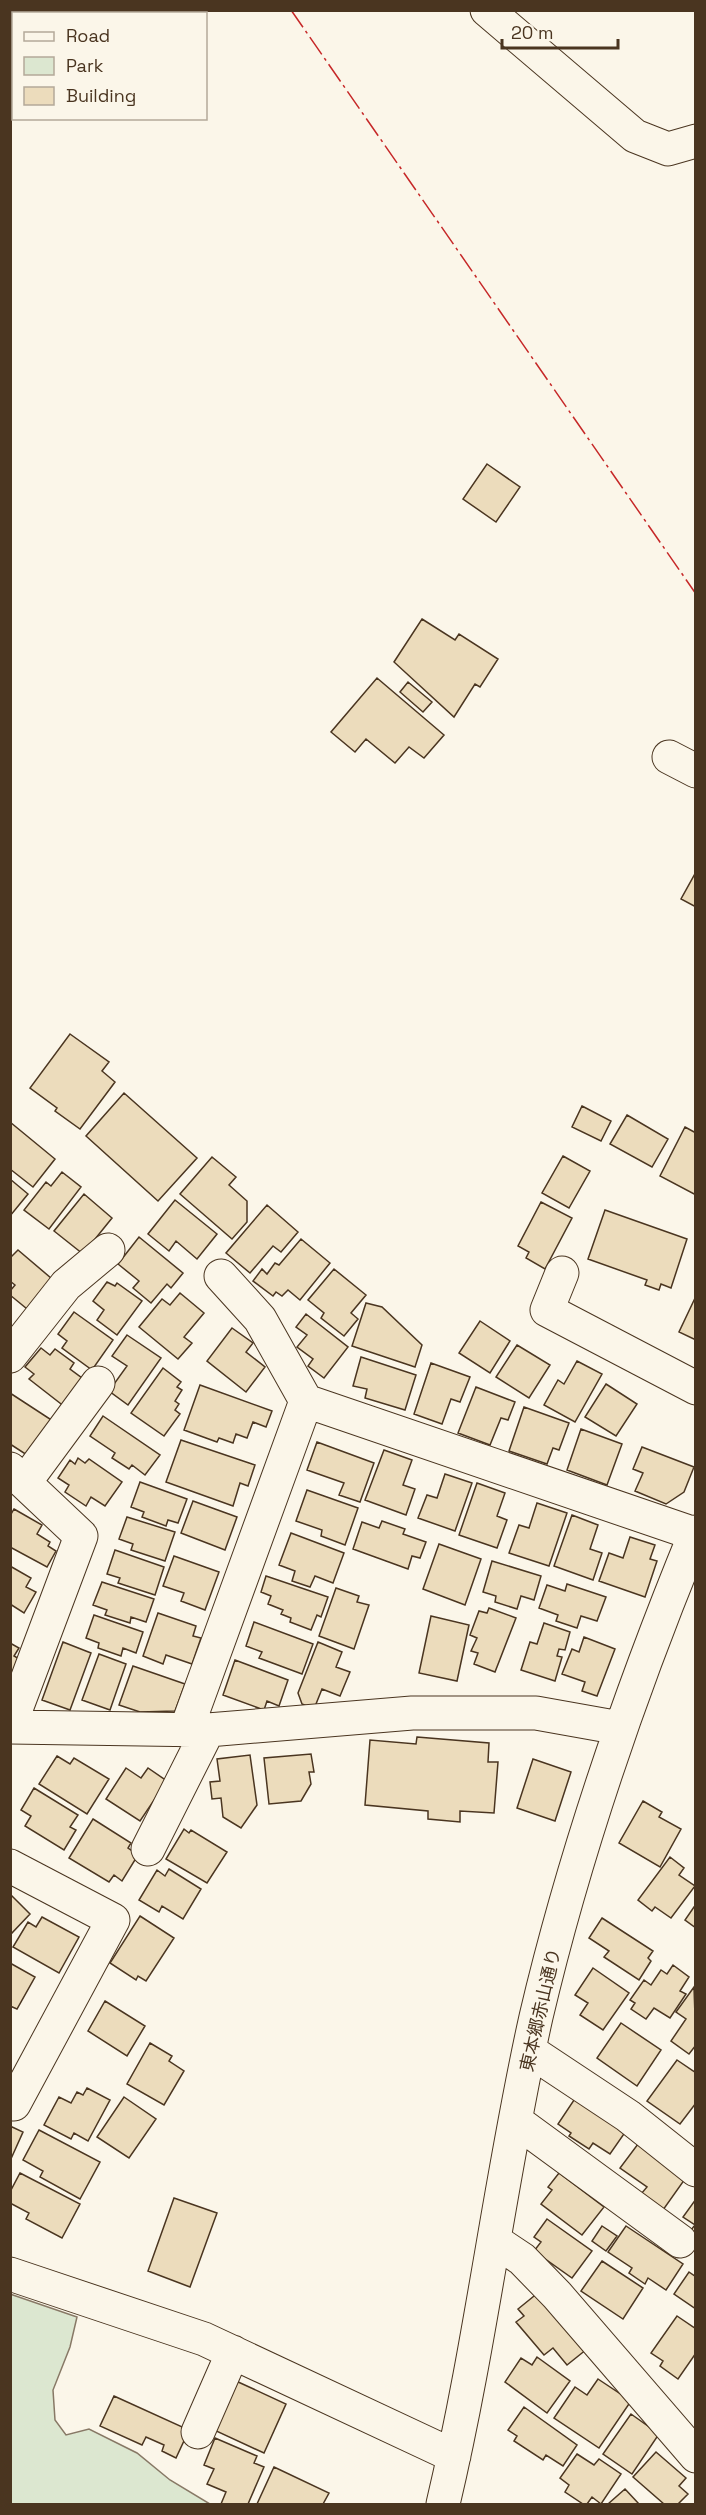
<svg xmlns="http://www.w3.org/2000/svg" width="706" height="2515" viewBox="0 0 706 2515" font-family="'Space Grotesk','Noto Sans JP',sans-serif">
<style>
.green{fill:#dce7d0;stroke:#887966;stroke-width:1.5}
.building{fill:#ecdcbc;stroke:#4a3520;stroke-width:1.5}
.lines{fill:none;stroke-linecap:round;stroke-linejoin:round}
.minor-casing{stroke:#4a3520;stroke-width:35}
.minor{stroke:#fbf6e9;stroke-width:33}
.power{stroke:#c62828;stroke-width:1.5;stroke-dasharray:21 4.5 3 4.5;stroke-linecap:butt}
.labels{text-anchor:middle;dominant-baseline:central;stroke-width:4.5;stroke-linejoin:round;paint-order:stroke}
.street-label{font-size:18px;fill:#4a3520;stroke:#fbf6e9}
</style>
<rect width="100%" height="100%" fill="#fbf6e9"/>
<path class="green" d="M10 2294 77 2317 70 2347 53 2390 55 2420 66 2435 89 2429 137 2453 170 2480 210 2504H11Z"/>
<path class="building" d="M487 464 520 487 496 522 463 499Z
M422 619 455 640 459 634 498 659 480 687 475 684 454 717 394 662Z
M377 678 444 735 424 758 409 747 395 763 366 739 355 752 331 732Z
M408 682 432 702 423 712 400 692Z
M696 872V907L681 899Z
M70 1034 109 1062 102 1071 115 1082 80 1129 55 1111 57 1108 30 1088Z
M124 1093 197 1158 158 1201 86 1136Z
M582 1106 611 1121 601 1141 572 1127Z
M627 1115 668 1139 652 1167 610 1144Z
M10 1122 55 1159 33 1187 10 1169Z
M685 1127 696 1133V1195L660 1176Z
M563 1156 590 1171 569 1208 542 1193Z
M212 1157 236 1177 229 1185 247 1201V1222L232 1239 180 1194Z
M62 1172 81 1187 49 1229 24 1210 46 1182 51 1186Z
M10 1179 28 1194 10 1216Z
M84 1194 112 1218 83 1254 54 1231Z
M175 1200 217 1234 197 1259 176 1241 169 1251 148 1234Z
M541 1202 572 1218 545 1269 526 1258 529 1252 518 1246Z
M267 1205 298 1232 281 1252 273 1246 250 1273 226 1253Z
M605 1210 687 1239 671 1288 661 1284 659 1290 645 1285 647 1280 588 1259Z
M139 1237 183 1273 171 1288 167 1284 151 1303 133 1288 139 1281 118 1264Z
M301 1239 330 1263 300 1300 288 1290 282 1296 276 1292 273 1296 253 1281 262 1269 267 1274 275 1263 279 1265Z
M18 1250 58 1284 32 1313 10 1295V1291L15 1285 10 1281V1258Z
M334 1269 366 1295 351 1313 358 1319 344 1336 321 1318 324 1313 308 1300Z
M107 1282 115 1286 117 1283 142 1301 117 1335 97 1320 104 1310 93 1301Z
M180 1293 204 1313 184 1337 192 1343 178 1359 139 1327 162 1299 170 1305Z
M696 1296V1340L679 1332Z
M366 1303 382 1307 422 1345 415 1367 352 1346Z
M74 1312 113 1340 92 1370 62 1348 67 1341 58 1334Z
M306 1314 348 1347 324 1378 308 1366 313 1359 297 1347 307 1335 296 1327Z
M480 1321 510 1341 490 1373 459 1353Z
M232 1328 253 1343 246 1352 265 1367 246 1392 207 1361Z
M127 1335 161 1358 128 1405 109 1391 127 1366 112 1356Z
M517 1345 550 1365 529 1398 496 1377Z
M41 1348 50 1355 55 1349 74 1363 70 1369 86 1381 65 1407 29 1379 34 1374 25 1367Z
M361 1357 416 1375 405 1410 365 1398 367 1389 353 1386Z
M577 1361 602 1374 575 1422 544 1405 558 1380 564 1384Z
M431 1363 470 1377 460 1402 451 1399 442 1424 414 1414Z
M163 1368 181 1382 177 1387 182 1390 175 1401 179 1404 175 1410 180 1414 164 1436 131 1413Z
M606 1384 637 1404 616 1436 585 1417Z
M200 1385 272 1411 266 1427 253 1422 247 1438 236 1434 233 1443 219 1438 217 1442 184 1430Z
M476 1387 515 1402 508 1420 501 1418 490 1445 458 1433Z
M10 1393 53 1421 30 1457 10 1444Z
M524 1407 569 1423 559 1450 553 1448 547 1464 509 1451Z
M103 1416 160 1455 145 1475 132 1465 129 1469 112 1458 115 1453 90 1436Z
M581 1429 622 1444 607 1485 567 1470Z
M181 1440 255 1465 248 1486 240 1483 233 1506 166 1482Z
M317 1442 374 1463 360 1502 339 1495 344 1483 307 1470Z
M642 1447 694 1467 684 1492 666 1504 635 1491 643 1473 633 1469Z
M384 1450 412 1460 403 1485 415 1489 406 1515 365 1500Z
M78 1458 85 1463 89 1459 122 1482 105 1506 91 1497 86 1506 65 1492 69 1485 58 1478 70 1460 75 1464Z
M445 1474 472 1483 455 1531 418 1518 427 1495 437 1498Z
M140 1482 187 1499 178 1523 168 1520 166 1526 142 1517 144 1512 131 1507Z
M477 1483 505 1493 497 1516 507 1520 497 1548 459 1535Z
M307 1490 358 1508 345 1545 321 1536 322 1530 296 1521Z
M193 1501 237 1517 225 1550 181 1533Z
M537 1503 567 1513 549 1566 509 1553 519 1525 529 1528Z
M14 1509 42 1525 37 1534 50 1542 48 1546 56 1551 47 1567 10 1547V1516Z
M572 1515 598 1525 590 1549 602 1553 593 1580 554 1566Z
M127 1517 175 1532 165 1561 131 1550 133 1544 119 1539Z
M382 1521 405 1529 403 1534 426 1542 420 1558 412 1556 408 1569 353 1549 362 1522 379 1528Z
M291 1533 344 1553 333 1583 315 1576 310 1587 292 1581 295 1571 279 1565Z
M630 1537 655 1545 650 1559 657 1561 645 1597 599 1581 609 1553 623 1558Z
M439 1544 481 1559 465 1605 423 1589Z
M115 1550 164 1567 155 1595 118 1583 120 1578 107 1574Z
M174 1556 219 1572 205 1610 181 1601 184 1593 163 1586Z
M492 1561 541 1576 534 1600 521 1596 517 1609 495 1602 496 1596 483 1592Z
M10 1566 31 1578 26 1587 36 1592 24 1613 10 1604Z
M266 1576 328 1597 321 1617 317 1615 311 1630 290 1622 291 1618 281 1614 283 1610 268 1604 271 1596 261 1592Z
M102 1582 154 1599 146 1622 131 1617 130 1623 105 1615 107 1610 93 1605Z
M567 1584 606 1597 597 1621 581 1616 577 1628 556 1621 558 1615 539 1608 547 1585 565 1591Z
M336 1588 359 1596 357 1602 369 1605 354 1649 319 1636Z
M489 1608 516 1618 495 1672 474 1664 478 1653 471 1651 477 1638 470 1635 479 1611 487 1613Z
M158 1613 196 1626 193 1636 201 1638 192 1664 166 1655 163 1664 143 1656Z
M94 1615 143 1632 136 1653 123 1648 121 1656 98 1648 99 1643 86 1638Z
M431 1616 469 1625 457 1681 419 1673Z
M254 1622 313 1644 302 1674 259 1658 262 1652 246 1646Z
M544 1623 570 1632 565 1650 559 1649 557 1656 562 1657 555 1681 521 1670 530 1642 537 1644Z
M584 1637 615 1649 597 1696 582 1691 585 1682 562 1674 572 1649 579 1652Z
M63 1642 91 1653 70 1710 42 1700Z
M318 1642 342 1652 336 1667 350 1672 340 1696 322 1689 314 1709 302 1704 298 1693Z
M10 1643 19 1648 14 1656 21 1660 10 1676Z
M99 1654 126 1664 110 1710 82 1700Z
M235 1660 288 1680 279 1706 267 1701 264 1710 223 1695Z
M133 1666 185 1684 175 1711 140 1712 119 1705Z
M417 1737 489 1743 488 1762H498L494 1813 460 1811V1822L428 1819V1811L365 1805 370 1740 416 1744Z
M311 1754 314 1772H309L311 1784 301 1801 269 1804 264 1758Z
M250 1755 257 1805 241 1828 223 1817 221 1798 212 1799 210 1782 220 1781 217 1759Z
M57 1756 70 1764 74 1758 109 1779 87 1814 39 1784Z
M533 1759 571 1772 555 1821 517 1808Z
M126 1768 141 1778 148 1768 167 1781 140 1821 106 1799Z
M34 1788 78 1815 70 1827 76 1830 64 1850 25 1826 31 1816 21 1810Z
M643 1801 662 1812 659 1817 681 1829 660 1867 619 1843Z
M93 1819 131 1843 128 1848 138 1855 122 1881 114 1875 109 1882 69 1858Z
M184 1829 189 1833 191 1830 227 1852 207 1883 166 1859Z
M670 1857 684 1868 679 1875 695 1886 671 1918 655 1907 652 1911 638 1900Z
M169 1869 201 1889 183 1919 162 1906 159 1912 139 1900 157 1870 165 1876Z
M12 1896 30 1914 10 1935V1898Z
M694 1907 696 1908V1928L685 1920Z
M140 1916 174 1938 146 1981 138 1976 136 1980 110 1963Z
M42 1917 79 1937 59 1973 13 1947 28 1922 36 1927Z
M602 1918 653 1951 648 1958 651 1961 639 1980 604 1957 609 1951 589 1938Z
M10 1963 35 1977 17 2009 10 2006Z
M673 1965 689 1977 680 1991 686 1994 670 2018 654 2008 646 2019 631 2009 635 2003 630 2000 644 1980 651 1985 661 1970 667 1974Z
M593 1968 629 1993 603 2030 580 2015 588 2003 575 1995Z
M694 1987 696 2045 689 2054 671 2041 686 2019 676 2012Z
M105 2001 145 2026 127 2056 88 2031Z
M621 2023 661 2050 637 2086 597 2058Z
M150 2043 172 2056 169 2061 184 2071 164 2105 127 2084Z
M677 2060 696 2073V2103L680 2124 647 2101Z
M87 2088 110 2100 88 2141 74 2133 71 2139 44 2125 59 2097 71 2103 77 2092 83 2095Z
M124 2097 156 2119 129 2158 97 2137Z
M576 2097 626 2131 610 2154 593 2143 589 2149 569 2136 571 2133 558 2124Z
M10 2126 23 2132 10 2161Z
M39 2130 100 2162 80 2199 40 2177 43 2171 23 2160Z
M638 2144 685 2179 663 2210 641 2194 647 2187 620 2168Z
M20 2173 80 2204 62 2238 26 2219 29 2213 10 2203V2192Z
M559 2173 604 2207 582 2235 541 2204 552 2190 548 2187Z
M174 2198 217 2213 190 2287 148 2271Z
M696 2199V2233L691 2230 695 2225 683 2217Z
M547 2219 592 2251 572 2278 534 2251 541 2242 534 2237Z
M602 2226 617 2236 606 2251 592 2241Z
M626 2226 683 2264 666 2290 648 2278 645 2284 629 2273 632 2268 608 2252Z
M602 2261 643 2288 623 2319 581 2291Z
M689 2272 696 2277V2309L674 2294Z
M539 2292 587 2349 567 2365 553 2348 544 2355 516 2322 524 2316 518 2309Z
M677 2316 696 2329V2353L678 2379 660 2366 663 2361 651 2353Z
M537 2357 570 2381 547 2413 505 2382 521 2358 532 2365Z
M598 2379 631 2401 599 2448 554 2418 575 2387 587 2395Z
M236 2381 286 2404 264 2453 214 2430Z
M114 2396 189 2430 176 2458 162 2451 164 2445 146 2437 142 2445 100 2426Z
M524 2407 577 2445 563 2466 546 2455 543 2460 514 2441 517 2436 508 2430Z
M631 2414 659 2434 632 2474 603 2454Z
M215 2438 257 2456 254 2463 264 2467 248 2504H221L226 2492 207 2484 214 2469 204 2465Z
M656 2452 686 2478 679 2486 688 2494 678 2504H664L633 2477Z
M577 2454 594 2465 599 2459 621 2474 601 2504 592 2497 587 2504H583L565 2492 569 2485 560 2478Z
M274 2467 329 2493 323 2504H257Z
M625 2489 639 2504H608Z"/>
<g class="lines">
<g class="minor-casing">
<path id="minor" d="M487 10 635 136 668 149 696 141
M669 757 696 771
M562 1273 547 1310 696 1388
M221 1276 260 1319 306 1401
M10 1356 66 1285 108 1250
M10 1469 81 1536 10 1725
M25 1482 98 1383
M10 1727 208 1730 412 1713H536L620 1728
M186 1730 306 1401 695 1534
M148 1849 208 1730
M10 1866 113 1920 14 2104
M530 2051 628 2116 696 2170
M516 2121 680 2241
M495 2241 522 2259 557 2295 696 2456
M10 2274 204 2339 454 2456
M198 2432 233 2352
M443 2504C481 2344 500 2178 536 2017 575 1851 631 1690 696 1532"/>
</g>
<use href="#minor" class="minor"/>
<path class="power" d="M291 10 696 594"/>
</g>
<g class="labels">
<g class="street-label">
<text transform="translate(540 2010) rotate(-77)">東本郷赤山通り</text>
</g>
</g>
<rect width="706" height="2515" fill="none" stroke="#4a3520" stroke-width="24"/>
<rect x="12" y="12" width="195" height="108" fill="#fbf6e9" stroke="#b4a999" stroke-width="1.5"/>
<rect x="24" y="32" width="30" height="9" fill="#fbf6e9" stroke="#b4a999" stroke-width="1.5"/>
<text x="66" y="42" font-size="18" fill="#4a3520">Road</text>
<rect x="24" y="57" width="30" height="18" fill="#dce7d0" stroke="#b4a999" stroke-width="1.5"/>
<text x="66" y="72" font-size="18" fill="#4a3520">Park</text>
<rect x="24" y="87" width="30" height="18" fill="#ecdcbc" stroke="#b4a999" stroke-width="1.5"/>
<text x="66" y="102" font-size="18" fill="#4a3520">Building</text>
<path d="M502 39v9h116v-9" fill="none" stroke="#4a3520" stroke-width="3"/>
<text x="511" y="39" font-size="18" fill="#4a3520" stroke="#fbf6e9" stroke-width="4.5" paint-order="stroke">20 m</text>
</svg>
